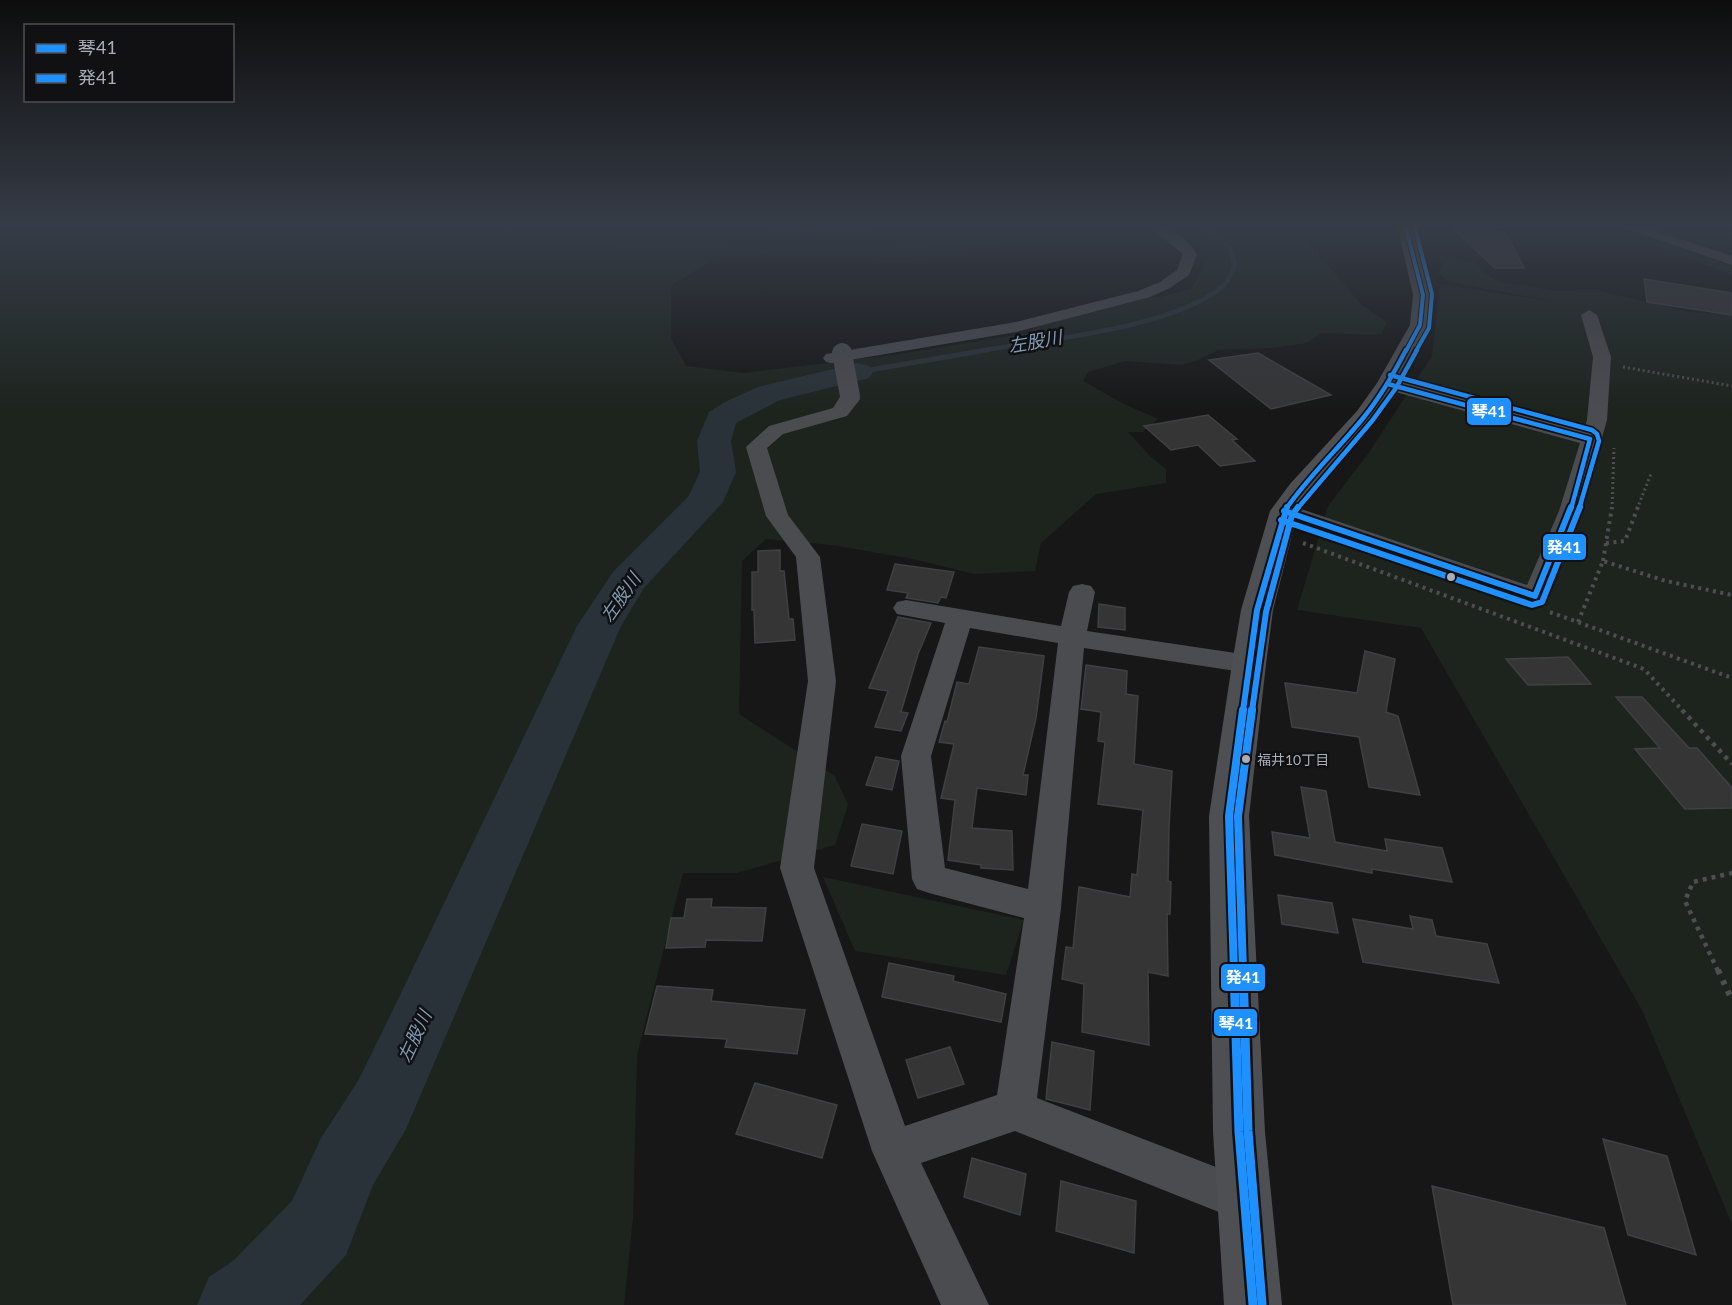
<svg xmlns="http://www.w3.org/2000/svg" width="1732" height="1305" viewBox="0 0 1732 1305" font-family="Lato,'Noto Sans JP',sans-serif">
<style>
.green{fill:#1d241e}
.water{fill:#2a3239}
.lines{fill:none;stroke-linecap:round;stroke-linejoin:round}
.stream-far1{stroke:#2a3239;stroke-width:4.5}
.stream{stroke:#2a3239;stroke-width:5}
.river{fill:#2a3239;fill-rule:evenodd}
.building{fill:#353536;stroke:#3f4043;stroke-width:1.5}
.path-far3{stroke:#4d4e52;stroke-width:3;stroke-dasharray:2 3;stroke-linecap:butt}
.path-far2{stroke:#4d4e52;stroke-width:4;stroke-dasharray:3 4.5;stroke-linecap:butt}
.path-far1{stroke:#4d4e52;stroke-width:4.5;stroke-dasharray:4 5;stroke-linecap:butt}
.path{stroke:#4d4e52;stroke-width:6;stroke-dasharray:4.5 7;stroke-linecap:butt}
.minor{fill:#4b4c50;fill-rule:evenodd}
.major{fill:#4d4f52;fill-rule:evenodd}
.minor-bridge{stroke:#4b4c50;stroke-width:20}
.bus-1-far4-casing{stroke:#111113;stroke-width:6}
.bus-1-far3-casing{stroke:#111113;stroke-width:8}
.bus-1-far2-casing{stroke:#111113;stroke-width:10}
.bus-1-far1-casing{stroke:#111113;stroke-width:12}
.bus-1-casing{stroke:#111113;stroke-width:14}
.bus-2-far4-casing{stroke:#111113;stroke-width:6}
.bus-2-far3-casing{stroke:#111113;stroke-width:8}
.bus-2-far2-casing{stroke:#111113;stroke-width:10}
.bus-2-far1-casing{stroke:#111113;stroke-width:12}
.bus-2-casing{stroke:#111113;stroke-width:14}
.bus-1-far4{stroke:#1e90ff;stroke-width:4}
.bus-1-far3{stroke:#1e90ff;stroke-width:4.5}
.bus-1-far2{stroke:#1e90ff;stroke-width:6}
.bus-1-far1{stroke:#1e90ff;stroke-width:8}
.bus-1{stroke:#1e90ff;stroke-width:9}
.bus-2-far4{stroke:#1e90ff;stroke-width:4}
.bus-2-far3{stroke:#1e90ff;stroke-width:4.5}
.bus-2-far2{stroke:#1e90ff;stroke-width:6}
.bus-2-far1{stroke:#1e90ff;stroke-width:8}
.bus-2{stroke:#1e90ff;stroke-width:9}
.bus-dot{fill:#a8adb8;stroke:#111113;stroke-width:2}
.labels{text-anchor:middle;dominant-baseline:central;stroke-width:5;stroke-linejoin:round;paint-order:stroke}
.bus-label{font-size:14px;fill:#a8adb8;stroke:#111113;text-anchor:start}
.water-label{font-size:18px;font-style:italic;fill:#7f9bb3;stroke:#111113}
.line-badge{stroke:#111113;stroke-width:2}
.badge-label{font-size:16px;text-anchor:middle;font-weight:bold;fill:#fff}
</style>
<rect width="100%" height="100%" fill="#171717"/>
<path class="green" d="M0 228H602L619 244 889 246 973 236 1049 235 919 258 734 254 718 256 671 286V338L686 366 744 373 899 354 1029 333 1034 327 1147 297H1160L1192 288 1209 255 1180 228H1303L1302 236 1363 306 1387 322 1381 334 1371 335 1321 333 1307 343 1272 348 1218 350 1196 361 1181 365 1125 361 1088 372 1083 381 1122 403 1158 419 1143 432H1128L1150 456 1166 469V483L1096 494 1041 543 1035 571 974 574 913 559 832 545 766 539 742 561 739 714 835 776 848 805 835 845 737 873H683L637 1055 633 1218 624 1305H0Z
M1658 228H1732V253Z
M1645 241 1671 245 1732 266V275Z
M1439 256 1475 262 1483 272 1500 282 1559 291 1596 290 1689 312 1732 314V1224L1642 1010 1421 628 1297 610 1328 506 1368 454 1432 356 1440 284 1562 303 1449 282 1438 273 1442 265Z
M823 877 1024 920 1006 975 855 951Z"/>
<path class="water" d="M766 228H877C842 235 801 236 767 231Z"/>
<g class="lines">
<path class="stream-far1" d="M979 351C1043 340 1177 328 1224 285 1229 280 1232 271 1235 265L1230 248 1206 228"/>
<path class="stream" d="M858 372 987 350"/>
<path class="river" d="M858 363 869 366 873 372 869 378 780 400 736 423 731 441 736 472 723 502 644 588 621 626 406 1129 373 1185 346 1255 300 1305H197L209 1277 233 1261 292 1201 321 1138 358 1081 390 1016 577 626 613 572 688 497 700 472 697 441 709 412 725 402 758 387Z"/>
</g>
<path class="building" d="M1452 228 1505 232 1524 268H1495Z
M1644 279 1732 293V315L1647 302Z
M1258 353 1331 395 1271 409 1209 360Z
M1208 415 1237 439 1232 440 1255 461 1220 466 1198 445 1171 450 1144 426Z
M780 550V571H784L789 619H793L795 640 755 643 754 610H752V572H758V551Z
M895 564 954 572 946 598 941 597 938 603 906 598 908 593 887 590Z
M1099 604 1125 608V630L1098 627Z
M898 617 931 623 918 654 901 712 908 713 901 731 875 727 888 691 869 688Z
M979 647 1044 656 1036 718 1023 775H1028L1026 795 977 788 972 828 1012 831 1013 870 981 868V865L948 860 955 800 941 798 954 744 939 742 945 721 947 722 957 682 969 684Z
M1365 651 1395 659 1386 712 1398 716 1420 795 1369 787 1359 737 1292 727 1285 683 1357 693Z
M1568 657 1591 684 1528 685 1506 659Z
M1086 665 1127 671 1126 694 1138 696 1134 764 1172 771 1169 827 1168 881 1171 882 1170 914H1167L1168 976 1148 972 1149 1045 1082 1032 1084 984 1062 979 1066 947 1073 948 1079 887 1130 897 1132 874 1137 875 1143 810 1098 804 1105 742 1098 741 1101 712 1081 709Z
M1616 697H1642L1689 748H1697L1732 788V808L1685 809 1635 749 1660 748Z
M876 757 899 761 892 790 866 785Z
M1301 787 1326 791 1335 842 1387 851 1385 839 1442 848 1452 882 1372 869V873L1275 855 1272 832 1310 838Z
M862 824 902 831 893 874 851 866Z
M1278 895 1332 903 1338 933 1282 924Z
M687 899H712L711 907 766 908 762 941 706 940 705 947 666 948 671 918H684Z
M1410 916 1432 920 1436 936 1487 944 1499 983 1363 962 1353 919 1413 929Z
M889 963 954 976 953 981 1006 994 1001 1022 882 997Z
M657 986 713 990 711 1001 805 1010 797 1054 725 1047 727 1039 645 1034Z
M1052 1042 1094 1051 1090 1110 1046 1099Z
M950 1047 964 1084 918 1098 906 1060Z
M755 1083 837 1105 822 1158 736 1134Z
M1603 1139 1667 1156 1696 1255 1628 1235Z
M972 1158 1026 1174 1020 1215 964 1197Z
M1061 1181 1136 1201 1134 1253 1056 1231Z
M1432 1186 1604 1228 1626 1305H1453Z"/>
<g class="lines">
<path class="path-far3" d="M1623 367 1732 386
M1612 509 1614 448
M1637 509 1651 474"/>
<path class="path-far2" d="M1303 543 1644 669 1683 711
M1606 543 1625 541 1638 507
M1603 561 1612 507
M1550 612 1732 678
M1578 622 1603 561 1666 581 1732 595"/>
<path class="path-far1" d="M1682 710 1732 764
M1718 971 1685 901 1693 882 1732 873"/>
<path class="path" d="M1718 970 1732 1000"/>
<path class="minor" d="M1151 228C1173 228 1185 237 1197 254L1189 275 1170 288 1150 297 1016 332 832 363 826 362 823 358 826 354 832 353 1016 322 1138 291 1160 282 1177 270 1183 254Z
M1625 228H1647L1732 256V265Z
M1589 310 1597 315 1611 357 1607 420 1581 511 1544 602 1535 604 1526 602 1276 516 1273 511 1276 506 1284 504 1292 506 1527 585 1559 511 1580 443 1381 388 1379 384 1381 380 1388 378 1584 431 1587 420 1593 357 1581 315Z
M850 390 857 392 860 399 847 416 783 434 767 448 788 515 820 557 836 681 814 868 905 1126 997 1095 1024 918 929 893 917 889 912 879 901 756 945 623 897 614 893 608 897 602 906 600 1061 626 1069 592 1073 586 1082 584 1091 586 1095 592 1087 631 1249 655 1259 657 1263 664 1259 671 1249 673 1084 648 1061 908 1037 1098 1260 1184 1266 1200 1260 1216 1244 1222 1015 1131 921 1163 989 1305H941L872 1151 780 868 808 681 796 557 766 516 746 447 769 426 833 408 843 392ZM970 628 1058 643 1028 889 945 868 931 756Z"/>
<path class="major" d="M1398 228H1414L1433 295 1430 325 1399 384 1373 421 1298 511 1273 610 1266 664 1249 816 1265 1132 1282 1305H1224L1213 1132 1209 816 1232 664 1241 610 1270 511 1290 484 1357 411 1377 383 1410 325 1413 295Z"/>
<path class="minor-bridge" d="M842 353 850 396"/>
<g class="bus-1-far4-casing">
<path id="bus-1-far4" d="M1406 351 1420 325 1423 295 1406 228"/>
</g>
<g class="bus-1-far3-casing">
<path id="bus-1-far3" d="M1388 384 1590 439
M1286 509C1309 476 1339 448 1364 417 1381 396 1394 373 1406 350
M1571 509 1590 439"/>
</g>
<g class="bus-1-far2-casing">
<path id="bus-1-far2" d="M1284 511 1535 596
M1535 596 1571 507
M1243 711 1257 610 1287 507"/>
</g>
<g class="bus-1-far1-casing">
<path id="bus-1-far1" d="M1234 971 1229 816 1243 710"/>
</g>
<g class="bus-1-casing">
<path id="bus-1" d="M1234 970 1239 1132 1253 1305"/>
</g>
<g class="bus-2-far4-casing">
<path id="bus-2-far4" d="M1415 228 1432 294 1429 328 1416 351"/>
</g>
<g class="bus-2-far3-casing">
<path id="bus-2-far3" d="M1390 375 1592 430 1597 434 1599 441 1579 509
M1297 509 1372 421 1396 388 1417 350"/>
</g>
<g class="bus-2-far2-casing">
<path id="bus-2-far2" d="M1281 520 1532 605 1542 602 1580 507
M1252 711 1266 612 1292 515 1298 507"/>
</g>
<g class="bus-2-far1-casing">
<path id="bus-2-far1" d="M1243 971 1238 816 1252 710"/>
</g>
<g class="bus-2-casing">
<path id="bus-2" d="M1243 970 1248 1131 1262 1304"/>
</g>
<use href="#bus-1-far4" class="bus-1-far4"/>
<use href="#bus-1-far3" class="bus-1-far3"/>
<use href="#bus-1-far2" class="bus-1-far2"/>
<use href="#bus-1-far1" class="bus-1-far1"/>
<use href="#bus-1" class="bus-1"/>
<use href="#bus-2-far4" class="bus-2-far4"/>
<use href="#bus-2-far3" class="bus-2-far3"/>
<use href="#bus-2-far2" class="bus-2-far2"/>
<use href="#bus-2-far1" class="bus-2-far1"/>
<use href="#bus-2" class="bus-2"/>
</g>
<linearGradient id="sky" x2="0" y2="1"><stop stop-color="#0d0d0d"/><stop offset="0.55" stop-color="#363c47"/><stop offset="1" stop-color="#363c47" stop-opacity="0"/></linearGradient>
<rect width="1732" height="411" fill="url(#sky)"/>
<g class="bus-dot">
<circle cx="1451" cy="577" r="5"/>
<circle cx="1246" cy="759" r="5"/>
</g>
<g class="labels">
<g class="bus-label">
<text x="1257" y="759">福井10丁目</text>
</g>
<g class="water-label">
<text transform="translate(1035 341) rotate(-10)">左股川</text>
<text transform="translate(620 597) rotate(-55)">左股川</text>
<text transform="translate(414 1036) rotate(-65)">左股川</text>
</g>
</g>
<g class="line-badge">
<rect x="1466" y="397" width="46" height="29" rx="6" fill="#1e90ff"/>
<rect x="1542" y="533" width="45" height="28" rx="6" fill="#1e90ff"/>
<rect x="1220" y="963" width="46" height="29" rx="6" fill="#1e90ff"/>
<rect x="1213" y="1008" width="45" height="29" rx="6" fill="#1e90ff"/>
</g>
<g class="badge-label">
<text x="1489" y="417">琴41</text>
<text x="1564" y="553">発41</text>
<text x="1243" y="983">発41</text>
<text x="1236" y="1029">琴41</text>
</g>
<rect x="24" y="24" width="210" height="78" fill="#111113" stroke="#4d4f55" stroke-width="1.5"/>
<rect x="36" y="44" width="30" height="9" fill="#1e90ff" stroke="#4d4f55" stroke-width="1.5"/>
<text x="78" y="54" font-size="18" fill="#a8adb8">琴41</text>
<rect x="36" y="74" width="30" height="9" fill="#1e90ff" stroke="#4d4f55" stroke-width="1.5"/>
<text x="78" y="84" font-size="18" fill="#a8adb8">発41</text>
</svg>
